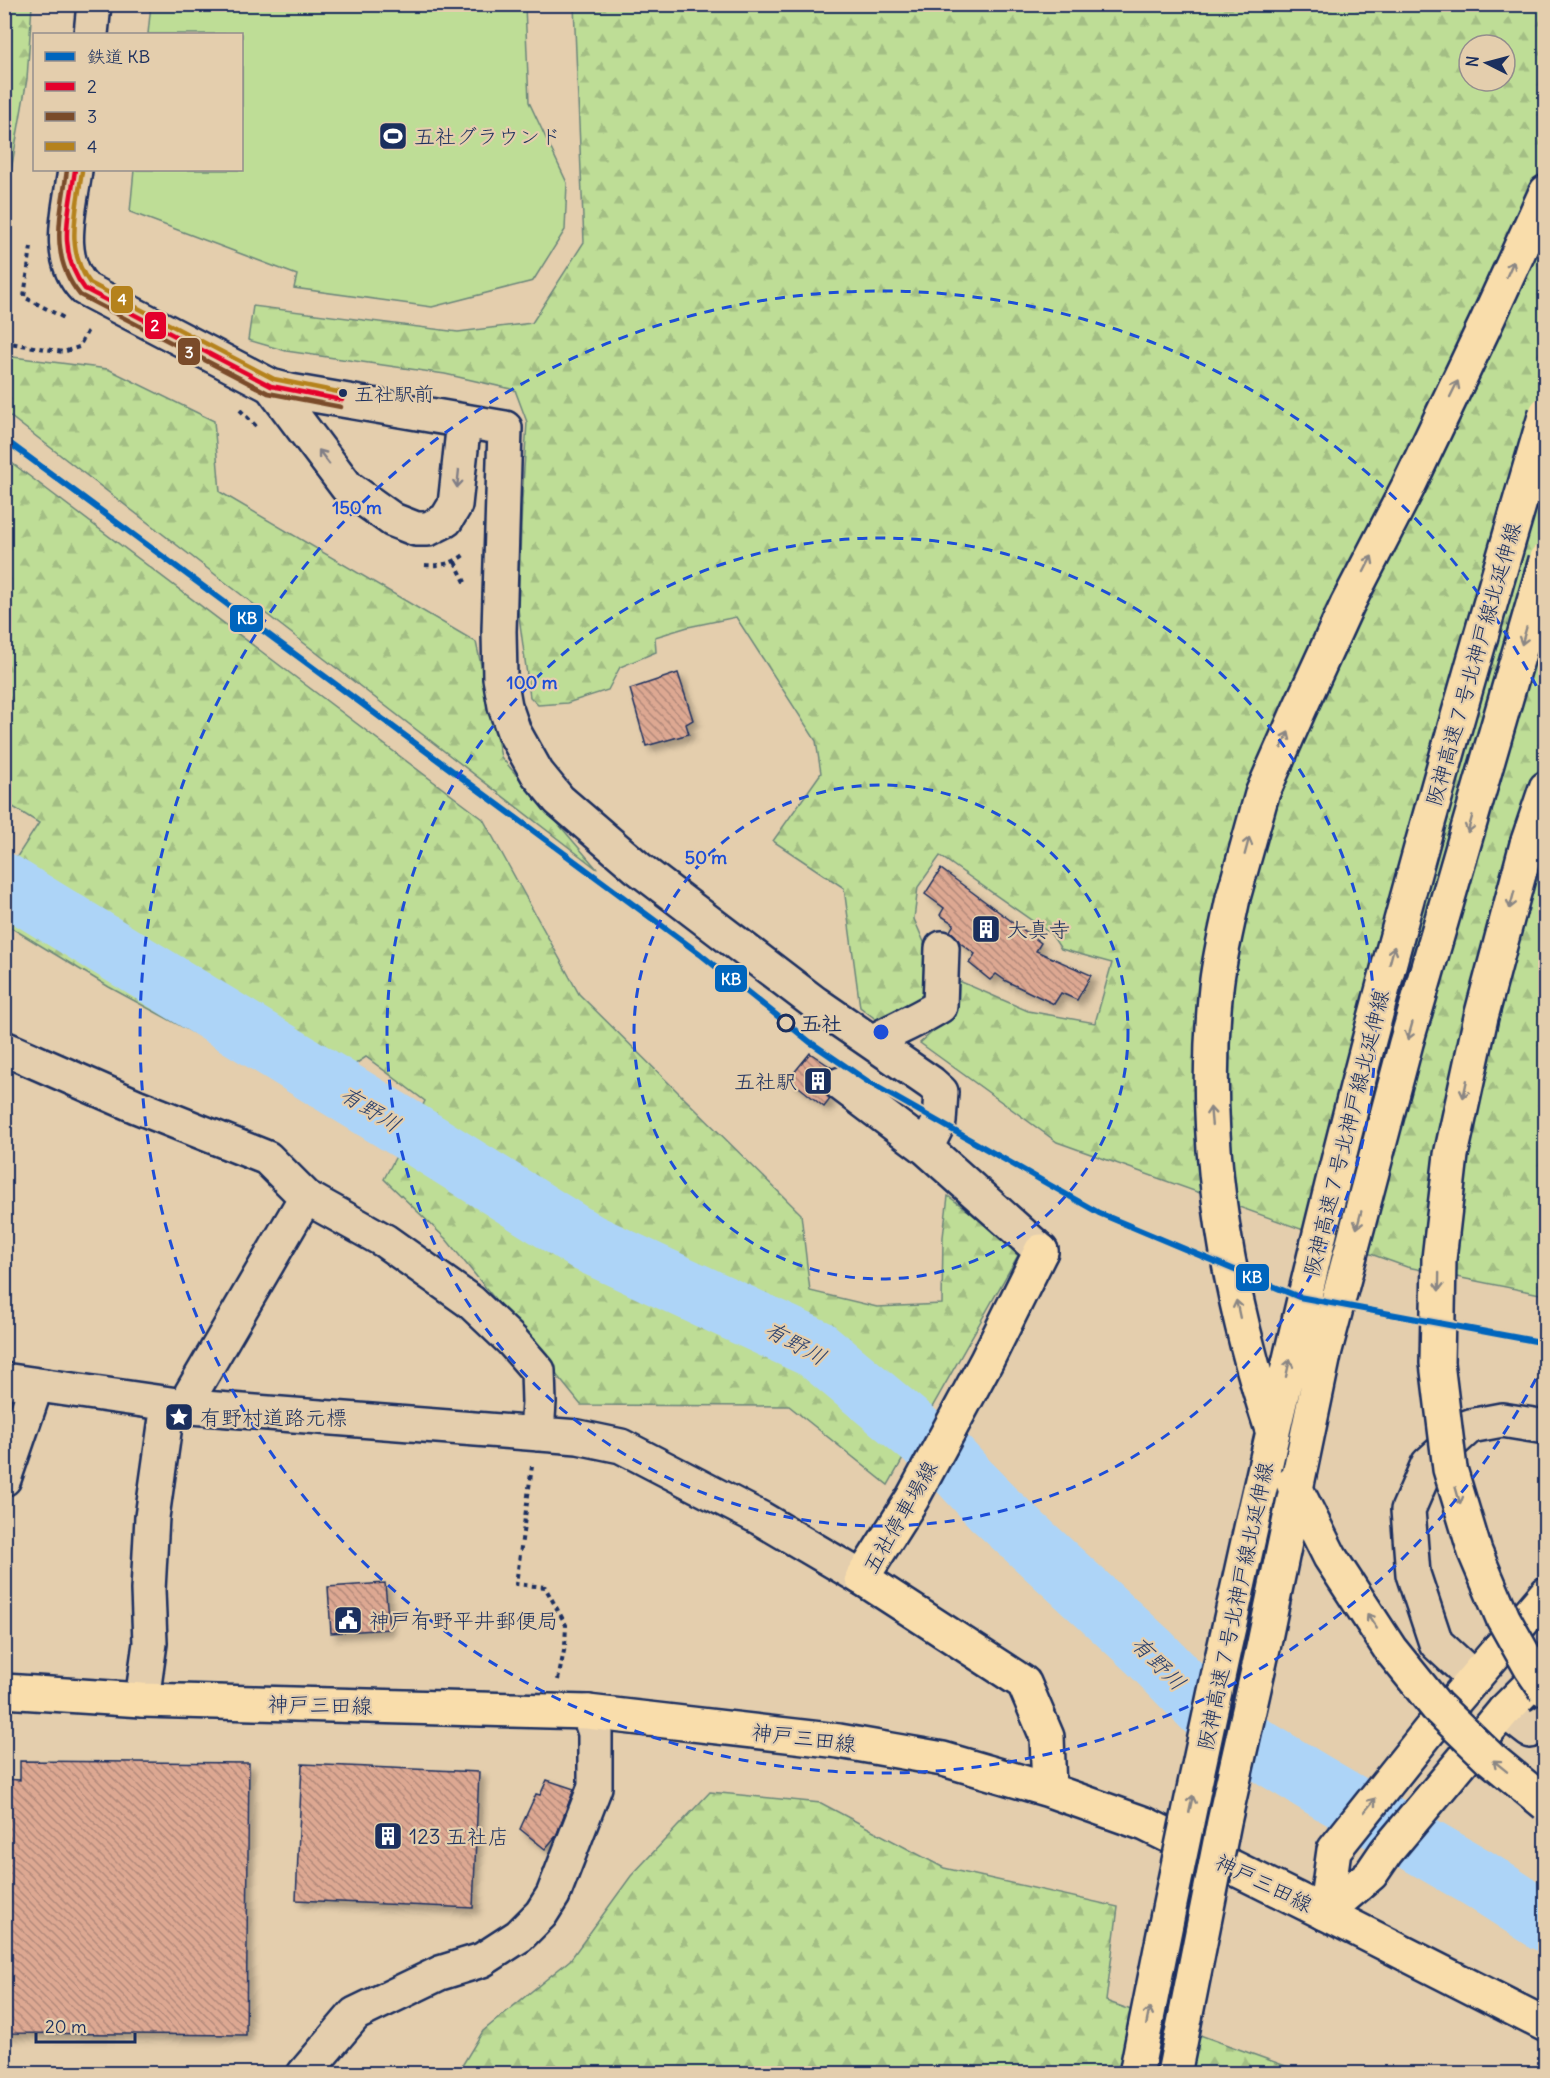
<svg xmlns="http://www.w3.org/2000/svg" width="1550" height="2078" viewBox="0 0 1550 2078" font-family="Delius,'Klee One',sans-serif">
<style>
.forest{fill:url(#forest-firs);stroke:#6c867a;stroke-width:1.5;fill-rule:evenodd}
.garden{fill:#bedd96;stroke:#6c867a;stroke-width:1.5}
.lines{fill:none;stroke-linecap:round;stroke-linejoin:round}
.river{stroke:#add4f7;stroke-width:60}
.building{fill:url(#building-back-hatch);stroke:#1b2f5e;stroke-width:1.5;filter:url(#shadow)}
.minor-casing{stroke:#1b2f5e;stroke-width:38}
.major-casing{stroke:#1b2f5e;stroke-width:38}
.highway-casing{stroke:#1b2f5e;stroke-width:38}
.path{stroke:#1b2f5e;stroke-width:4;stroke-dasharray:4.5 4.5;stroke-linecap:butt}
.minor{stroke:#e4cead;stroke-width:33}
.major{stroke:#f9ddab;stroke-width:33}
.highway{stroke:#f9ddab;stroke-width:33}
.highway-bridge-casing{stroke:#1b2f5e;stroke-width:38;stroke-linecap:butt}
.highway-bridge{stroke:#f9ddab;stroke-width:33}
.bus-1-casing{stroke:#e4cead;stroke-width:9}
.bus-2-casing{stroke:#e4cead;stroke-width:9}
.bus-3-casing{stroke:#e4cead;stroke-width:9}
.bus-1{stroke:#e4002b;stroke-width:4.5}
.bus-2{stroke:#7a4b2a;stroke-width:4.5}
.bus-3{stroke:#b5821c;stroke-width:4.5}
.rail-1-casing{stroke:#e4cead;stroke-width:10}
.rail-1{stroke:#0065bd;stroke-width:6}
.oneway{stroke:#8a8684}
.oneway2{stroke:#807e86}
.ring{fill:none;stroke:#1d4ed8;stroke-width:3;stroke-dasharray:10 8}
.bus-dot{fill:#1b2f5e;stroke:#e4cead;stroke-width:2}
.stop-dot{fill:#e4cead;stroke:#1b2f5e;stroke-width:3}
.labels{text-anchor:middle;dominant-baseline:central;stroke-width:4.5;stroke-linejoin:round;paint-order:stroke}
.bus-label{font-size:20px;fill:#1b2f5e;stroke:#e4cead;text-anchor:start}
.poi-label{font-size:21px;fill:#1b2f5e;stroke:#e4cead;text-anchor:start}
.street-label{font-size:21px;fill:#1b2f5e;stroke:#e4cead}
.stop-label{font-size:21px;font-weight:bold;fill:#1b2f5e;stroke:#e4cead;text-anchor:start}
.water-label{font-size:22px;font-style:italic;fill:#2a406d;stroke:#e4cead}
.centre{fill:#1d4ed8;stroke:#e4cead;stroke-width:3}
.ring-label{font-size:18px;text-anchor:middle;font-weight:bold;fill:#1d4ed8;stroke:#e4cead;stroke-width:4.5;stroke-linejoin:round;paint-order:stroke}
.line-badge{stroke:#e4cead;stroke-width:2}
.badge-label{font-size:16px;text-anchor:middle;font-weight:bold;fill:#fff}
</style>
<defs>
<pattern id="forest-firs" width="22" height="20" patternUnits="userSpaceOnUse" patternTransform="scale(1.5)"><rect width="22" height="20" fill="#bedd96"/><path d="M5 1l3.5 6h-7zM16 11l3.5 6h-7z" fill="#a3be84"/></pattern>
<pattern id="building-back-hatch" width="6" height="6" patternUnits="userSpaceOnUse" patternTransform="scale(1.5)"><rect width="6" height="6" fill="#dda892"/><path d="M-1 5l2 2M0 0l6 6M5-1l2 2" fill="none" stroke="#b2897a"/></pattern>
<filter id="shadow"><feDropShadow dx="5.5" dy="5.5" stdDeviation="3" flood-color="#0004"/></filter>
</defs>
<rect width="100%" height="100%" fill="#e4cead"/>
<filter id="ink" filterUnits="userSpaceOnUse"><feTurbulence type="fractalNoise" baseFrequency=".0167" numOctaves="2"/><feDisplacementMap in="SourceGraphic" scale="12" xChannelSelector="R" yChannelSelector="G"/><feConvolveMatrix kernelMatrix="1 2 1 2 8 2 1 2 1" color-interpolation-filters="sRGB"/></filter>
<g filter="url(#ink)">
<path class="forest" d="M5 4 32 5 27 79 5 205Z
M574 5H1545V1295L1407 1267 1057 1142 920 1043 948 1018 957 980 1028 1011 1095 1023 1112 963 1061 949 1051 934 940 856 918 887 914 919 930 956 927 995 882 1024 860 1007 844 888 773 841 821 773 816 741 736 617 688 627 655 637 656 652 620 667 608 690 567 703 538 705 530 697 518 609 522 500 527 422 515 390 445 374 286 351 248 340 253 306 458 332 532 323 584 242ZM1469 45H1505V81H1469Z
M5 356 108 369 214 421 220 492 476 642 501 757 597 869 7 414 5 416Z
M4 457 483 819 579 994 801 1214 810 1291 877 1307 942 1304 943 1237 948 1196 1021 1250 888 1485 789 1406 581 1405 446 1239 384 1179 425 1101 366 1057 308 1095 109 987 5 924V875L39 823 5 802Z
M710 1792 821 1803 944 1868 1118 1907 1106 2001 1305 2073 457 2074 483 2031 570 1960 631 1876Z"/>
<path class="garden" d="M151 5H525L529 102 567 183 565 230 533 281 432 307 294 288 297 275 130 212 134 170H242V34H148Z"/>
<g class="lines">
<path class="river" d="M4 883 417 1136 588 1243 816 1349 948 1459 992 1507 1149 1652 1221 1726 1313 1782 1476 1877 1546 1922"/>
</g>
<path class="building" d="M678 673 693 720 686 724 689 734 646 746 630 689Z
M941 869 1041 943 1036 951 1091 975 1077 1000 1061 993 1054 1004 1006 981 996 974 990 980 969 963 975 954 959 942 958 939 950 931 954 924 940 915 944 908 925 894Z
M810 1053 832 1068 826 1073 823 1081 824 1091 830 1099 824 1107 789 1079Z
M385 1583 389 1629 331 1633 328 1587Z
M20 1761 249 1763 246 2035 4 2033V1779L20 1780Z
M302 1764 479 1772 473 1908 296 1900Z
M547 1780 574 1789 556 1836 545 1849 520 1829 536 1794 540 1795Z"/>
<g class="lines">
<g class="minor-casing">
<path id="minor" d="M91 34 94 4
M75 170C70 209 54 258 85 289L271 386 290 391 505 428 499 631 500 678 505 706 514 732 537 773 559 800 638 868 815 1003 931 1083 941 1092 939 1122 926 1148 1041 1251
M271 386 347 487 393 520 416 529H428L446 520 455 505 464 421
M872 1042C895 1029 918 1020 940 1006L942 948
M4 1048 136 1106 267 1158 306 1197 385 1241 471 1302 512 1341 538 1371 539 1402 537 1434
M841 1084 926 1148
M4 1380 191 1407 578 1437 621 1446 760 1518 862 1578
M191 1407V1394L306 1197
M4 1479 36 1386
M1474 1678 1436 1643 1413 1574 1408 1510 1428 1464 1470 1426 1502 1420 1546 1427
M142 1700 150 1643 148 1590 152 1517 168 1404
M1504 1711 1530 1731 1546 1721
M304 2074 355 2014 440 1973 482 1960 519 1936 541 1914 553 1895 595 1787V1733L588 1712"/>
</g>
<g class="major-casing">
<path id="major" d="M1041 1251 987 1360 912 1499 862 1578 1024 1683 1047 1737 1049 1790
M4 1691 142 1700 588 1712 839 1741 943 1759 1049 1790 1145 1824 1325 1913 1546 2025"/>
</g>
<g class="highway-casing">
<path id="highway" d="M1527 844 1546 788
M1233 898 1262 794 1299 710 1347 605 1408 487 1486 323 1546 192
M1325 1913 1334 1850 1429 1731 1546 1594
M1325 1913 1371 1874 1386 1852 1504 1711 1546 1669"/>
</g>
<path class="path" d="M31 247 24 297 66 319
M4 342 63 352 79 347 88 330
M240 410 258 428
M455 562 466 584
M425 565C440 566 452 564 464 555
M532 1466 516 1584 545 1587 566 1625 565 1646 558 1680"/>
<use href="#minor" class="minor"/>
<use href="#major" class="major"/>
<use href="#highway" class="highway"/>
<g class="highway-bridge-casing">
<path id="highway-bridge" d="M1527 844 1481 1017 1451 1155 1439 1259 1437 1363 1450 1469 1475 1552 1503 1618 1531 1668 1546 1690
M1233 898C1227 928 1219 958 1216 988 1200 1139 1226 1290 1273 1433
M1293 1483 1330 1557 1390 1649 1436 1706 1490 1758 1546 1804
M1136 2074C1185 1823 1239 1574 1298 1325 1370 1019 1457 715 1546 413
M1174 2074 1224 1822 1263 1648 1325 1350 1406 1043 1546 560"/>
</g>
<use href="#highway-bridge" class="highway-bridge"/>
<g class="bus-1-casing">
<path id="bus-1" d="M75 170C69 213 56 252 85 289L271 386 342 400"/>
</g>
<g class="bus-2-casing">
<path id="bus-2" d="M67 170C61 215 48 256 80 295L268 393 341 407"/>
</g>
<g class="bus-3-casing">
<path id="bus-3" d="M82 171C77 209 64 250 90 283L274 379 343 393"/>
</g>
<use href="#bus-1" class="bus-1"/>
<use href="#bus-2" class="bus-2"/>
<use href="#bus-3" class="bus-3"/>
<g class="rail-1-casing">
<path id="rail-1" d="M4 439 700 954 810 1042 870 1083 1099 1213 1299 1297 1546 1343"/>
</g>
<use href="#rail-1" class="rail-1"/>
</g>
<defs><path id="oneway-shaft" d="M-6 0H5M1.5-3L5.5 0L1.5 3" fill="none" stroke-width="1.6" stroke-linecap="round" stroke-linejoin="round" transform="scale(1.5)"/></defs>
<g class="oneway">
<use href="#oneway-shaft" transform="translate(1510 269) rotate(-66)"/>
<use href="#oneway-shaft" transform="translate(1454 389) rotate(-64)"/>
<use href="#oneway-shaft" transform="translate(1368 564) rotate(-63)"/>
<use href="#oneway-shaft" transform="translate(1524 636) rotate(106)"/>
<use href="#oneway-shaft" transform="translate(1285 740) rotate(-66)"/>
<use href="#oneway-shaft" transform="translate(1470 824) rotate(106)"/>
<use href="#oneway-shaft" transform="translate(1247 846) rotate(-75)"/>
<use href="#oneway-shaft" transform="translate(1512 900) rotate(105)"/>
<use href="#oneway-shaft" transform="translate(1392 955) rotate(-75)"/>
<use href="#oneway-shaft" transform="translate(1410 1031) rotate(106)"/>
<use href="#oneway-shaft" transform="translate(1465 1089) rotate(102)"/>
<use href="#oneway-shaft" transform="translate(1211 1116) rotate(-95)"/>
<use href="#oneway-shaft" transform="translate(1359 1220) rotate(105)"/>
<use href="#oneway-shaft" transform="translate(1439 1282) rotate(91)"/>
<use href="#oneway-shaft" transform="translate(1238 1309) rotate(-102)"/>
<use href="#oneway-shaft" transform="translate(1288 1368) rotate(-77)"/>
<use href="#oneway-shaft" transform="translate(1458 1496) rotate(74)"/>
<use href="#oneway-shaft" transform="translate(1372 1621) rotate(-123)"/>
<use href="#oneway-shaft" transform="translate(1500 1766) rotate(-141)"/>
<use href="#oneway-shaft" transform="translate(1191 1804) rotate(-78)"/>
<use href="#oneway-shaft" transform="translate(1370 1805) rotate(-51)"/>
<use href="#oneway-shaft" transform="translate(1148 2016) rotate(-79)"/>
</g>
<g class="oneway2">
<use href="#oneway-shaft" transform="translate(324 457) rotate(-127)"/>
<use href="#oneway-shaft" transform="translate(458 479) rotate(96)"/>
</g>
</g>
<g class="ring">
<circle cx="881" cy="1032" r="247"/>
<circle cx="881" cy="1032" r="494"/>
<path d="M1544 1363A741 741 0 1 1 1544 701"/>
</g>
<defs>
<g id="stadium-square" transform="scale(1.5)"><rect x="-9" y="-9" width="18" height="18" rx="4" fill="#1b2f5e" stroke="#e4cead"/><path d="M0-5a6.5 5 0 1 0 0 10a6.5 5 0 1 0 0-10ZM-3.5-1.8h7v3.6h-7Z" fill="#fff"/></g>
<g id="building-square" transform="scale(1.5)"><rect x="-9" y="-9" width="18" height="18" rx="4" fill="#1b2f5e" stroke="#e4cead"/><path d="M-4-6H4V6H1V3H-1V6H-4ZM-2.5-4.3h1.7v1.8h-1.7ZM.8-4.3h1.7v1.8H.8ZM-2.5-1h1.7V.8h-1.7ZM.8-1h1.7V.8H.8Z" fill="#fff"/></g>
<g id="sight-square" transform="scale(1.5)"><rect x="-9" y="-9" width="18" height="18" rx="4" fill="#1b2f5e" stroke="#e4cead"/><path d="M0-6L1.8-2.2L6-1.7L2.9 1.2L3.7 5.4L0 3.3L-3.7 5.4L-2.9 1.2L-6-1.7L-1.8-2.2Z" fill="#fff"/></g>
<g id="civic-square" transform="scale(1.5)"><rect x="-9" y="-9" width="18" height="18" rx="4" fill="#1b2f5e" stroke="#e4cead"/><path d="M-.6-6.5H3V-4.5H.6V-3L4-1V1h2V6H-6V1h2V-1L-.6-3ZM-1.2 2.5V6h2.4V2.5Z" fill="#fff"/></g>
</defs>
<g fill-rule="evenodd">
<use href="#stadium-square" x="393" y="136"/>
<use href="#building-square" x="986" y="929"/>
<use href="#building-square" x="818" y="1081"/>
<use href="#sight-square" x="179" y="1417"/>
<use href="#civic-square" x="348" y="1620"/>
<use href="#building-square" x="388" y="1836"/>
</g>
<circle class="bus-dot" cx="343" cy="393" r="5"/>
<circle class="stop-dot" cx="786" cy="1023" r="8"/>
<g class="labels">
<g class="bus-label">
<text x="354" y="393">五社駅前</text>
</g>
<g class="poi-label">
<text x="414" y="136">五社グラウンド</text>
<text x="1007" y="929">大真寺</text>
<text x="797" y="1081" text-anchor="end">五社駅</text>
<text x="200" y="1417">有野村道路元標</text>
<text x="369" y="1620">神戸有野平井郵便局</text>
<text x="409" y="1836">123 五社店</text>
</g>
<g class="street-label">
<text transform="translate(1473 664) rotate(-74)">阪神高速７号北神戸線北延伸線</text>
<text transform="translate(1346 1133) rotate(-76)">阪神高速７号北神戸線北延伸線</text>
<text transform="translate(900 1517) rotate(-60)">五社停車場線</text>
<text transform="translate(1235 1606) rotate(-78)">阪神高速７号北神戸線北延伸線</text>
<text transform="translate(320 1705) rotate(1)">神戸三田線</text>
<text transform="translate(804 1738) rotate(7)">神戸三田線</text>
<text transform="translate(1264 1883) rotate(26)">神戸三田線</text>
</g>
<g class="stop-label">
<text x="800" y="1023">五社</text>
</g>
<g class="water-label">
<text transform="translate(371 1109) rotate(32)">有野川</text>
<text transform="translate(796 1343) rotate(29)">有野川</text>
<text transform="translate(1159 1663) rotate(45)">有野川</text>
</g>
</g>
<circle cx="881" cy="1032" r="9" class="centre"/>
<g class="ring-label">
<text x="357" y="514">150 m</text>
<text x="532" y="689">100 m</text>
<text x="706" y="864">50 m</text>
</g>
<g class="line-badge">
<rect x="110" y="285" width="24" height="29" rx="6" fill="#b5821c"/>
<rect x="144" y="311" width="23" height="29" rx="6" fill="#e4002b"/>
<rect x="177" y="337" width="24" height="29" rx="6" fill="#7a4b2a"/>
<rect x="229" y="604" width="35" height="29" rx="6" fill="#0065bd"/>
<rect x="714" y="964" width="34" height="29" rx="6" fill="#0065bd"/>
<rect x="1235" y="1263" width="35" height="29" rx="6" fill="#0065bd"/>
</g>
<g class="badge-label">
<text x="122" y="305">4</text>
<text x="155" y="331">2</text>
<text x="189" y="358">3</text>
<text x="247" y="624">KB</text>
<text x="731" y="985">KB</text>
<text x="1252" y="1283">KB</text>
</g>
<rect width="1550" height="2078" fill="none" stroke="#e4cead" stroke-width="24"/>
<rect x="12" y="12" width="1526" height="2054" fill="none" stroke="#1b2f5e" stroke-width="2" filter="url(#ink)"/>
<rect x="33" y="33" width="210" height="138" fill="#e4cead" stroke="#948e8d" stroke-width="1.5"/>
<rect x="45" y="52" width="30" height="9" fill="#0065bd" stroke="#948e8d" stroke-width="1.5"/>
<text x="87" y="63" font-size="18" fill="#1b2f5e">鉄道 KB</text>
<rect x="45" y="82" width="30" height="9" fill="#e4002b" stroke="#948e8d" stroke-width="1.5"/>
<text x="87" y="93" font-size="18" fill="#1b2f5e">2</text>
<rect x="45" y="112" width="30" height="9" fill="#7a4b2a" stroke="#948e8d" stroke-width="1.5"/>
<text x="87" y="123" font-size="18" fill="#1b2f5e">3</text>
<rect x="45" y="142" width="30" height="9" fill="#b5821c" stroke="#948e8d" stroke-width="1.5"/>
<text x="87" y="153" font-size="18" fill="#1b2f5e">4</text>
<g transform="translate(1487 63) rotate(276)"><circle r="28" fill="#e4cead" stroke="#948e8d" stroke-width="1.5"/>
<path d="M0-4.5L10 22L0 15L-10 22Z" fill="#1b2f5e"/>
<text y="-9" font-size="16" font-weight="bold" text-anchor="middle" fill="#1b2f5e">N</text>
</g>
<path d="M36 2033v9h99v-9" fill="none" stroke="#1b2f5e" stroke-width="3"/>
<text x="45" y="2033" font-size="18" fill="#1b2f5e" stroke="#e4cead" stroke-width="4.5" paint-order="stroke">20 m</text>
</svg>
